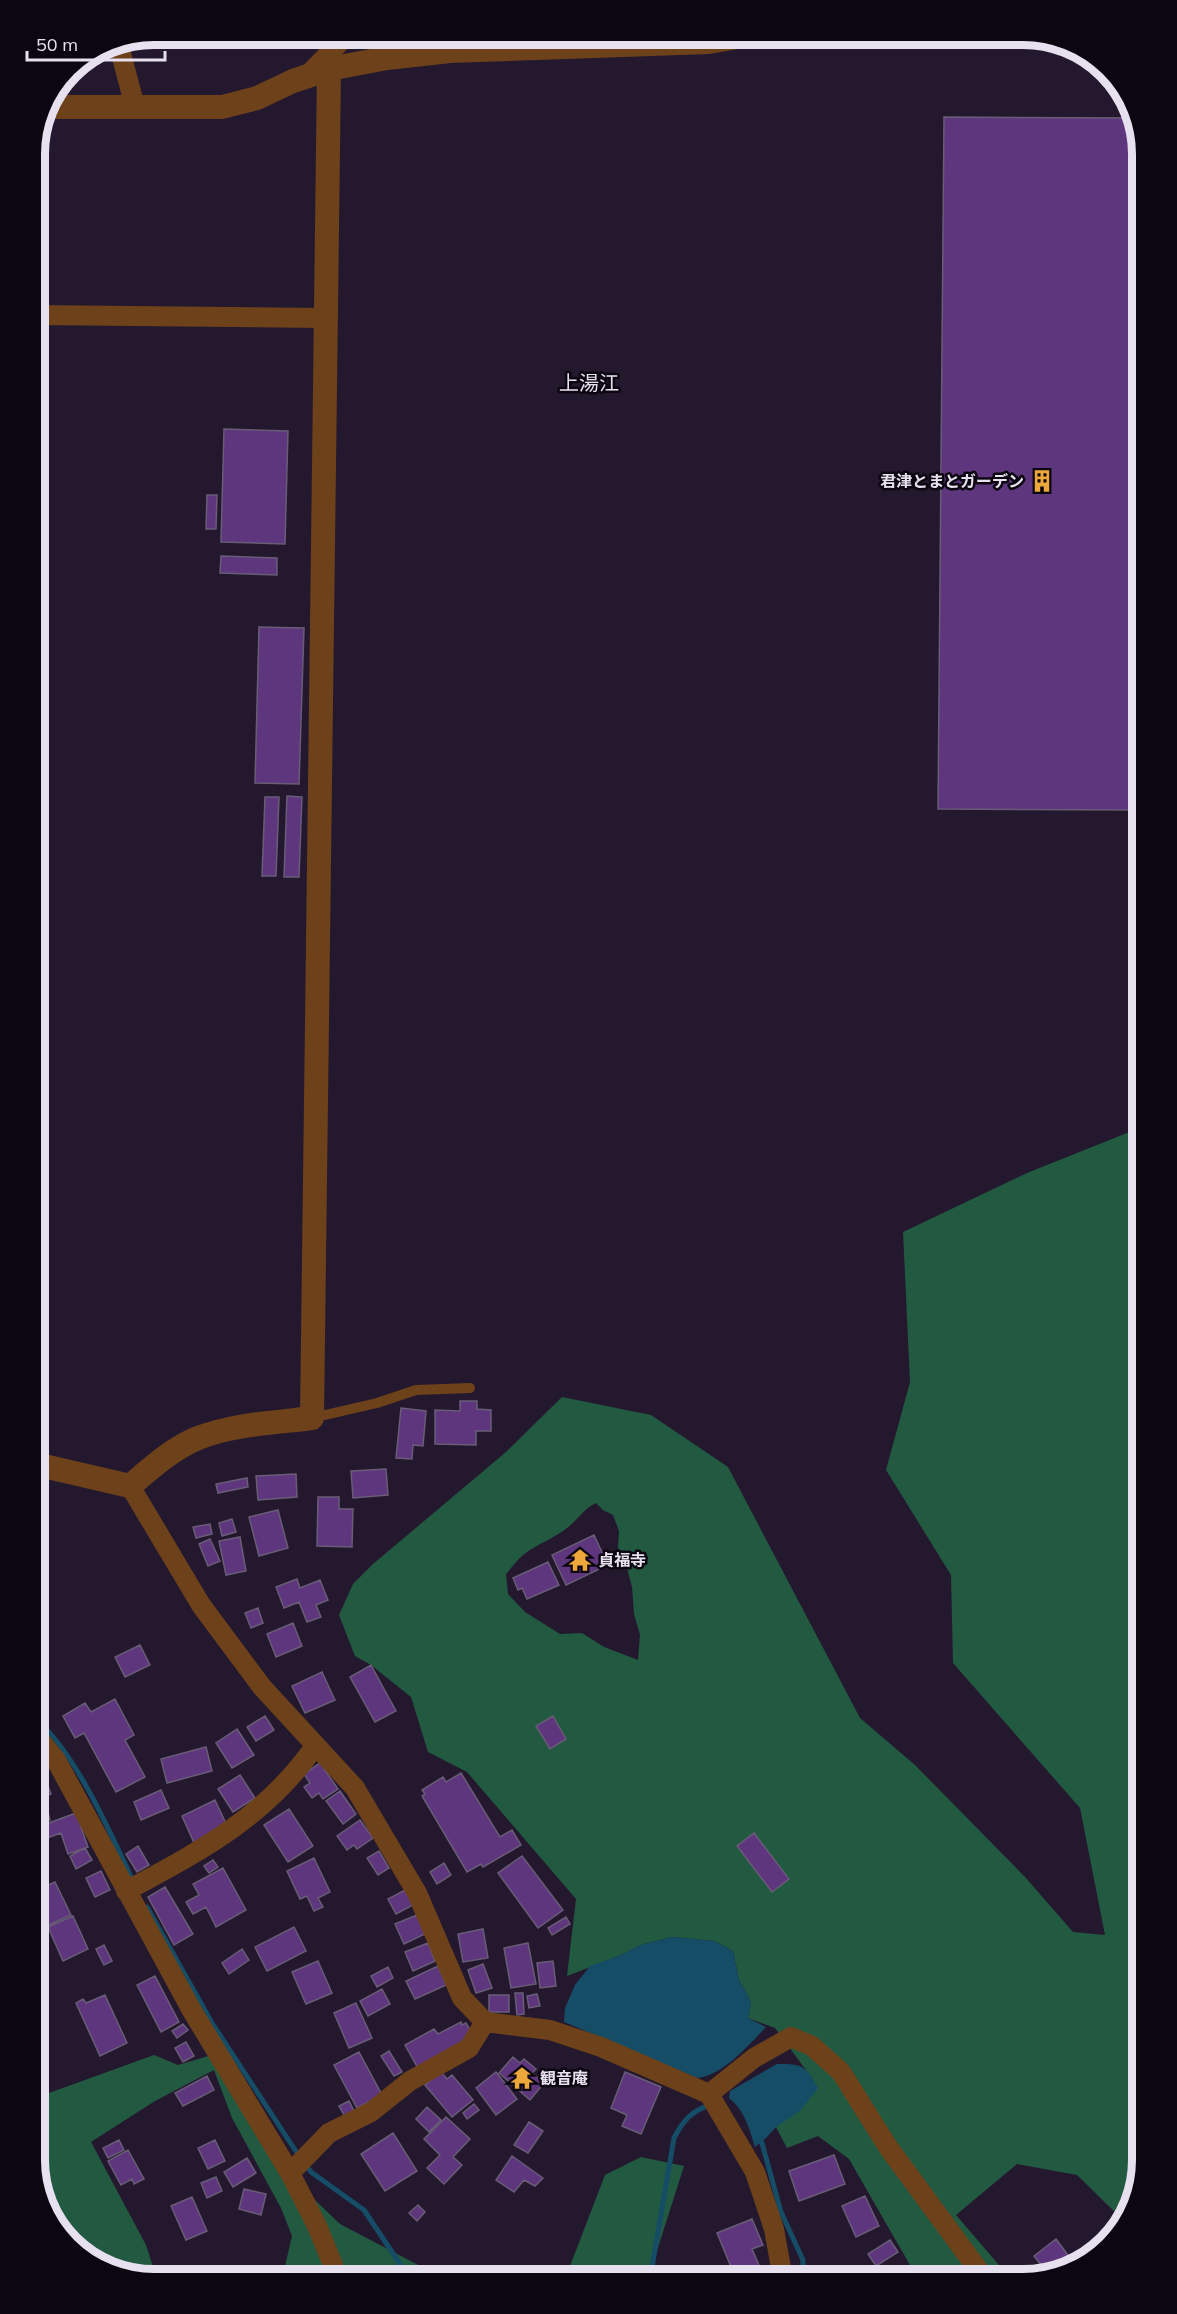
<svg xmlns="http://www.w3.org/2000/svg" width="1177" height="2314" viewBox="0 0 1177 2314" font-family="Mulish,'Noto Sans JP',sans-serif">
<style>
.forest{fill:#225941;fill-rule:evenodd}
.water{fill:#154d67}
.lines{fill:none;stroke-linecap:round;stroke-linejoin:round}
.stream{stroke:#154d67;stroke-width:5}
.building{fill:#5e367d;stroke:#695c77;stroke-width:1.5}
.service{stroke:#6d4119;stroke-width:10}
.minor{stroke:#6d4119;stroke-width:20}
.tertiary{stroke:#6d4119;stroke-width:24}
.labels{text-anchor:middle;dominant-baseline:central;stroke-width:5;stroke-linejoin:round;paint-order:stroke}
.poi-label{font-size:16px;font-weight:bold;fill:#e7e0ef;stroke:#0b0610;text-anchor:start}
.quarter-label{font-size:20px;fill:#e7e0ef;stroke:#0b0610}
.rim{fill:none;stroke:#e7e0ef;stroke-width:8}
</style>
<rect width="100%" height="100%" fill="#24182f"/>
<path class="forest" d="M1142 1127V2161L1124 2221 1077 2175 1017 2164 956 2215 1011 2279H918L849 2159 818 2136 787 2148 776 2127 814 2081 775 2028 748 2018 751 2002 739 1980 733 1951 714 1941 672 1937 641 1945 619 1956 567 1976 576 1899 467 1772 428 1752 411 1697 371 1665 355 1656 339 1615 353 1584 373 1564 506 1452 562 1397 651 1415 728 1467 860 1718 915 1765 1025 1877 1073 1932 1105 1935 1080 1808 953 1663 951 1575 886 1470 910 1382 903 1232 1027 1173ZM596 1503 603 1510 613 1515 619 1531 618 1547 627 1568 632 1587 634 1614 640 1635 638 1660 604 1647 582 1633 560 1634 525 1612 508 1594 506 1574C513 1566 520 1556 530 1550 542 1542 556 1537 567 1528 578 1520 583 1509 596 1503Z
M215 2054 268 2155 340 2224 445 2279H282L292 2236 281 2208 232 2118 214 2070 155 2101 91 2142 146 2245 157 2279H146L87 2259 43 2206 35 2160V2127L49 2093 154 2055 178 2065Z
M641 2157 684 2166 648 2279H509L570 2266 605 2175Z"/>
<path class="water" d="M672 1937 714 1941 733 1951 739 1980 751 2002 748 2018 766 2027C749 2045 722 2076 697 2078L564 2022 565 2008 575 1985 590 1966 619 1956 641 1945Z
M777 2064C803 2064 805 2065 818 2088L801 2110 776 2127 767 2137 755 2147C749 2128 745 2111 729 2098L730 2091Z"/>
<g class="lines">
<path class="stream" d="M35 1718C78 1756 109 1831 134 1883
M147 1907 212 2023 299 2156 311 2172 364 2210 410 2279
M760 2136 781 2212 803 2260V2265
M804 2278V2279
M650 2279 674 2138C683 2121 691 2111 710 2105"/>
</g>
<path class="building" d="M944 117 1135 118 1142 154V810L938 809Z
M224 429 288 431 285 544 221 542Z
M207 495H217L216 529H206Z
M221 556 277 558V575L220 573Z
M259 627 304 628 299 784 255 783Z
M287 796 302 797 299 877H284Z
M265 797H279L276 876H262Z
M460 1401H477V1409L491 1410V1431H476V1445L435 1444V1410L460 1411Z
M401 1408 426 1411 423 1446 413 1445 412 1459 396 1458Z
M386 1469 388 1495 353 1498 351 1471Z
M296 1474 297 1497 258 1500 256 1476Z
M247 1478 248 1487 218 1493 216 1484Z
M318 1497H339V1509H353L352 1547 317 1546Z
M278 1510 288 1548 259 1556 249 1517Z
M232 1519 236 1532 222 1536 219 1523Z
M210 1524 212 1534 196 1538 193 1527Z
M594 1535 608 1565 566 1585 552 1555Z
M240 1537 246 1571 226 1575 219 1541Z
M210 1539 220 1561 208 1566 199 1544Z
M548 1562 559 1585 527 1599 522 1588 518 1590 513 1578Z
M297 1579 300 1588 320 1580 328 1600 316 1605 321 1617 307 1622 299 1602 284 1608 276 1587Z
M258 1608 263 1623 251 1628 245 1613Z
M293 1623 302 1646 276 1657 267 1634Z
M140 1645 150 1665 125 1677 115 1657Z
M371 1665 396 1711 375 1722 350 1677Z
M322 1672 335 1700 305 1713 292 1686Z
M115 1699 134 1735 125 1740 145 1777 116 1792 84 1733 75 1738 63 1716 85 1703 91 1712Z
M265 1716 274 1730 256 1741 247 1727Z
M553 1716 566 1739 550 1749 536 1726Z
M237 1729 254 1755 232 1768 216 1743Z
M206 1747 212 1771 167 1783 161 1759Z
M320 1763 338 1789 323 1799 319 1793 312 1798 304 1787 310 1783 304 1774Z
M43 1773 51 1794 35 1800V1777Z
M461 1773 500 1837 512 1830 521 1845 483 1867 481 1864 467 1872 422 1796 425 1794 422 1790 443 1777 446 1782Z
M240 1775 255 1798 233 1812 218 1789Z
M161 1790 169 1808 141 1820 134 1802Z
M340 1791 356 1814 343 1824 326 1801Z
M215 1800 229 1830 195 1845 182 1816Z
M46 1805 50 1820 35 1824V1808Z
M289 1809 313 1846 288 1862 264 1825Z
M76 1813 88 1847 68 1854 61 1833 36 1842 35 1828Z
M360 1820 373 1838 357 1849 354 1845 347 1850 337 1836Z
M754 1833 789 1879 772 1892 737 1846Z
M138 1846 149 1865 137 1872 126 1854Z
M85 1848 92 1860 76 1869 70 1856Z
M379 1851 389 1868 378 1875 367 1858Z
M522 1856 563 1910 538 1928 498 1873Z
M314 1858 330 1892 318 1898 323 1907 314 1911 307 1896 300 1899 287 1871Z
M213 1860 218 1867 209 1873 204 1866Z
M444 1863 451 1875 437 1884 430 1872Z
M223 1868 246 1910 216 1927 206 1907 193 1914 186 1902 199 1895 193 1884Z
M101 1871 110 1890 95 1897 86 1878Z
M55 1882 71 1915 44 1927 39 1915 46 1913 35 1891Z
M165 1887 193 1934 174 1945 148 1897Z
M405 1890 413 1905 396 1914 388 1899Z
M417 1915 425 1934 404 1944 395 1924Z
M73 1916 88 1949 63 1961 48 1927Z
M566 1917 570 1924 552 1935 548 1928Z
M294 1927 306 1951 267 1971 255 1947Z
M483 1929 488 1958 463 1962 458 1934Z
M428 1943 435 1961 413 1971 405 1952Z
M528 1943 536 1984 511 1988 504 1948Z
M104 1945 112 1961 104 1965 96 1949Z
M242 1949 249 1960 229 1974 222 1963Z
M318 1961 332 1993 306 2004 292 1972Z
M553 1961 556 1986 540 1988 537 1963Z
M483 1964 492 1988 476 1993 468 1970Z
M438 1966 446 1985 415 1999 406 1981Z
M388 1967 393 1978 377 1987 371 1976Z
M155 1976 179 2022 161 2032 137 1985Z
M382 1989 390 2004 368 2016 360 2001Z
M515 1993H523L524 2014 517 2015Z
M537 1994 540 2006 529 2008 527 1996Z
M105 1995 127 2043 100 2056 76 2003 83 1999 86 2003Z
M489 1995H509V2012H489Z
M356 2003 372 2038 349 2048 334 2013Z
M461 2022 462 2025 466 2023 473 2035 419 2070 405 2045 434 2029 438 2034Z
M183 2024 188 2030 177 2038 172 2031Z
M186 2042 194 2056 183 2062 175 2048Z
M389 2051 402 2072 394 2076 381 2056Z
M359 2052 382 2095 357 2108 334 2065Z
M513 2057 520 2063 524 2059 536 2069 532 2073 544 2083 530 2100 499 2073Z
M441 2072 447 2079 452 2075 473 2100 452 2117 425 2085Z
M496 2072 517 2099 496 2115 476 2088Z
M625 2072 661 2087 641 2134 622 2126 627 2115 611 2108Z
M207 2076 214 2090 183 2106 175 2093Z
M349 2101 356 2115 347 2120 339 2106Z
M474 2104 479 2110 467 2119 463 2113Z
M427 2107 441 2120 429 2132 416 2119Z
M446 2117 470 2139 453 2157 462 2165 444 2184 427 2168 440 2155 424 2139Z
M529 2122 543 2131 528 2153 514 2145Z
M393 2133 417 2171 385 2191 361 2154Z
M119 2140 124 2150 108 2158 103 2148Z
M215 2140 225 2161 208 2169 198 2148Z
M128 2150 144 2179 134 2184 132 2179 121 2185 108 2161Z
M834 2155 845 2184 799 2201 789 2171Z
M512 2156 543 2178 535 2186 524 2180 514 2192 496 2180Z
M247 2158 256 2173 233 2187 224 2172Z
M216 2177 222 2191 207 2198 201 2183Z
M244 2189 266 2194 261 2215 239 2209Z
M865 2196 879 2226 856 2237 842 2206Z
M192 2197 207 2231 186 2240 171 2206Z
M418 2205 425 2212 417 2221 409 2213Z
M752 2219 763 2245 752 2249 765 2279H736L717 2233Z
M1056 2239 1070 2258 1073 2255 1078 2263 1069 2271 1056 2273 1053 2270 1048 2273 1034 2256Z
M890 2240 898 2252 876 2266 868 2254Z"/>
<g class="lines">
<path class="service" d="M312 1418 377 1403 416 1390 470 1388"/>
<path class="minor" d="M415 35 420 54
M118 42 135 107
M307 76 347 35
M35 315 325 318
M130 1486 201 1605 262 1687 355 1788 417 1893 462 1998 485 2022 550 2030 601 2047 709 2094 755 2172 774 2229 783 2279
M35 1734 56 1760 191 2009 290 2173 317 2226 333 2265V2279
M126 1891C200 1851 266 1817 315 1746
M709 2094 754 2058 791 2037 812 2046 841 2072 888 2147 985 2279
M290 2173 329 2133 371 2112 410 2081 469 2048 485 2022"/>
<path class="tertiary" d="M45 107H222L257 98 293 81 329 69 387 58 450 51 709 42 749 35
M35 1464 130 1486C150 1469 173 1448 198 1438 234 1424 274 1423 312 1418L329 69"/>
</g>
<defs>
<g id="building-bare" transform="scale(1.8)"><path d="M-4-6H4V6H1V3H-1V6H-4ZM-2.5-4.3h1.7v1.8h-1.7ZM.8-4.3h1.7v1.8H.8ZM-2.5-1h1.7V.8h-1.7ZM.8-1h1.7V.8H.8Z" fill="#eda83b" stroke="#0b0610" stroke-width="2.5" paint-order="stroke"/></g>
<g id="temple-bare" transform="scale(1.8)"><path d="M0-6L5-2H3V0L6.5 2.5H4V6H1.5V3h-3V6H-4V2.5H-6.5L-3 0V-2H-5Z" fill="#eda83b" stroke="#0b0610" stroke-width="2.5" paint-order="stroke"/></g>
</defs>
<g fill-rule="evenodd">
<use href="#building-bare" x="1042" y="481"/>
<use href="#temple-bare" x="580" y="1560"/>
<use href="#temple-bare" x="522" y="2078"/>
</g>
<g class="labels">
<g class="poi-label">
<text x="1024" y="481" text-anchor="end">君津とまとガーデン</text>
<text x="598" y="1560">貞福寺</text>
<text x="540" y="2078">観音庵</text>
</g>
<g class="quarter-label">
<text x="589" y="382">上湯江</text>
</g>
</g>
<path d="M0 0H1177V2314H0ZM154 45H1023A109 109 0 0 1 1132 154V2160A109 109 0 0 1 1023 2269H154A109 109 0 0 1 45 2160V154A109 109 0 0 1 154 45Z" fill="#0b0610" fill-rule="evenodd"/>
<path class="rim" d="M154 45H1023A109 109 0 0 1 1132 154V2160A109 109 0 0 1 1023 2269H154A109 109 0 0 1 45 2160V154A109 109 0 0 1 154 45Z"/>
<path d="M27 51v9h138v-9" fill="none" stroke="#e7e0ef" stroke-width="3"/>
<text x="36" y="51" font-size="18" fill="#e7e0ef" stroke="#0b0610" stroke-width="4.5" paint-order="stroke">50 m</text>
</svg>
